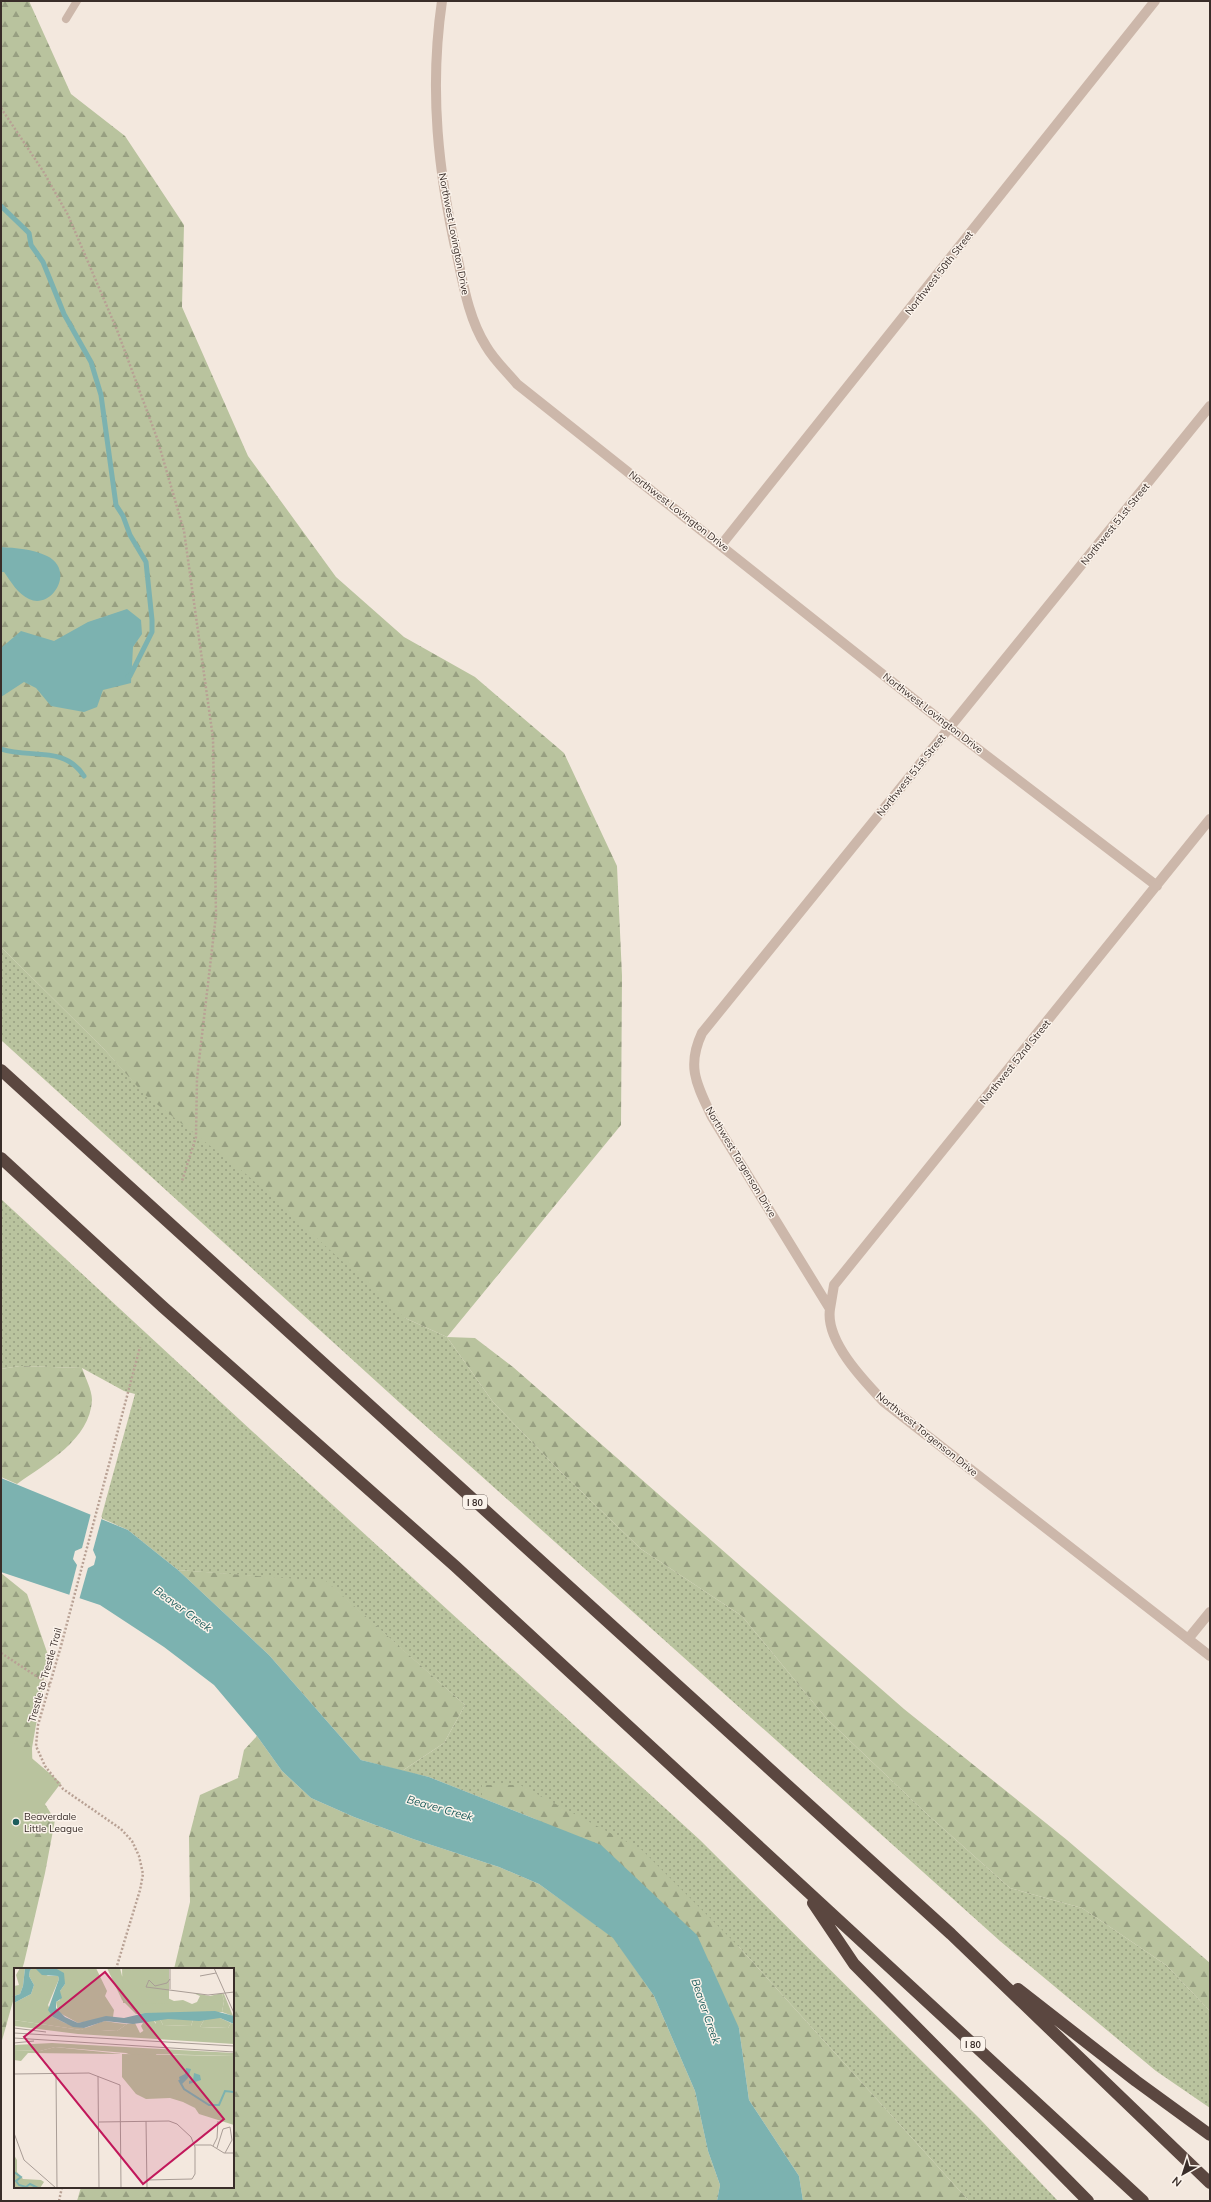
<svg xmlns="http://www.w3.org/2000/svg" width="1211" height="2202" viewBox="0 0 1211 2202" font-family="Mulish,sans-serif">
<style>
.grass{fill:url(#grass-dots)}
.forest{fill:url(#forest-firs)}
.pitch{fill:#b9c39e}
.water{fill:#7cb2b0}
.pier{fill:#f3e8de}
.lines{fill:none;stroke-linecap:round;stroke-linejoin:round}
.stream{stroke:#7cb2b0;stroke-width:5}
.path{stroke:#b8a194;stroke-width:2.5;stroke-dasharray:2 2;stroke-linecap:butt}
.service{stroke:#ccb7aa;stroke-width:8}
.minor{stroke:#ccb7aa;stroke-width:10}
.motorway{stroke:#5b4740;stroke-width:12}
.poi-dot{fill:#1d5d5c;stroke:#fbf3eb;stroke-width:1.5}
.labels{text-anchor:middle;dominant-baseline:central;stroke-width:3;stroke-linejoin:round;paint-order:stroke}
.shield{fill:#fbf3eb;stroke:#736863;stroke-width:1}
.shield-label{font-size:9px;font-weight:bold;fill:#392d29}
.street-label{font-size:10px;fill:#392d29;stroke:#fbf3eb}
.poi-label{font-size:10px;fill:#392d29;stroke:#fbf3eb;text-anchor:start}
.water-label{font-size:11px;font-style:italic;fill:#1d5d5c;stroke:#fbf3eb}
.inset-river{fill:none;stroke:#7cb2b0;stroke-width:2}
.inset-road{fill:none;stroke:#a99d96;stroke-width:1}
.view{fill:#c2185b;fill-opacity:0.15;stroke:#c2185b;stroke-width:2}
.inset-edge{fill:none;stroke:#392d29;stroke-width:2}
</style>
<defs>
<pattern id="grass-dots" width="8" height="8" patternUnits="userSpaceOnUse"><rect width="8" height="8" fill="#b9c39e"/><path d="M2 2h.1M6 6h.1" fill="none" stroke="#979f81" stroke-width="1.8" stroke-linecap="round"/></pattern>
<pattern id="forest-firs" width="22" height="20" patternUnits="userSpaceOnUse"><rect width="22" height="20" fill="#b9c39e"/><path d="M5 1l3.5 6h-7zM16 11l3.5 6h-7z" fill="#979f81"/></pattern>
</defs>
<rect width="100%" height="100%" fill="#f3e8de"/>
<path class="grass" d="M1 36 405 1318 447 1337 493 1402 558 1469 641 1549 742 1616 826 1718 928 1815 1010 1888 1082 1908 1166 1965 1210 2011V2108L1156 2071 1000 1941 400 1403 1 1040V947L104 1049 144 1093Z
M1 1199 278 1455 700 1840 979 2118 1058 2201H969L739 1947 482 1785V1798L429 1777 402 1771 444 1743 465 1705 326 1582 178 1570 128 1530 101 1518 135 1394 124 1391 82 1368 20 1366 1 1369Z"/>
<path class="forest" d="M1 1H29L71 94 125 136 184 225 182 307 248 456 336 577 404 637 475 677 564 753 617 866 622 976 621 1125 447 1337 475 1338 513 1367 904 1709 1067 1840 1210 1963V2011L1166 1965 1082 1908 1010 1888 928 1815 826 1718 742 1616 641 1549 558 1469 493 1402 447 1337 405 1318 246 1174 144 1094 104 1049 1 947Z
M20 1366 82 1368C85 1377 92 1390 92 1400 90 1440 46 1463 17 1484L1 1477V1369Z
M178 1570 326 1581 465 1705 444 1743 402 1771 361 1760 269 1655Z
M1 1573 27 1594 48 1655 32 1748 33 1785 55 1820 45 1873 24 1963 22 1969H15V1994L1 2044Z
M257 1736 282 1771 311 1798 354 1817 413 1839 499 1867 539 1884 614 1938 654 1996 695 2091 708 2151 720 2185 717 2201H77L81 2187H233V1969H174L190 1902 189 1837 200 1795 238 1778 244 1750Z
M482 1785H520L642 1850 739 1947 969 2201H803L799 2176 749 2100 739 2028 601 1845 482 1798Z"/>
<path class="pitch" d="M1 1732 61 1783 1 1862Z"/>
<path class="water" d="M1 547C15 548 33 549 47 556 76 570 52 610 29 599 18 594 11 582 4 572H1Z
M127 609 141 620 142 634 133 647 131 683 103 690 97 707 84 712 51 706 36 688 24 682 1 697V648L21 631 54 641 88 622Z
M1 1478 128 1530 178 1570 269 1655 361 1760 429 1777 601 1845 697 1935 739 2028 749 2100 799 2176 803 2201H717L720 2185 708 2151 695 2091 654 1996 613 1938 539 1884 499 1867 413 1839 354 1817 311 1798 282 1771 257 1736 214 1685 164 1647 100 1605 1 1572Z"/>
<path class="pier" d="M91 1513 102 1517 93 1550 96 1557 94 1565 88 1568 79 1600 69 1596 77 1565 73 1559 75 1551 82 1548Z"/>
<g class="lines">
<path class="stream" d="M1 206 29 233 31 245 43 262 64 314 91 362 101 395 116 505 123 516 130 535 146 562 152 620V632L130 676 128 677
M1 749C30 759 64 745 84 776"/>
<path class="path" d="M1 108 43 171 68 215 117 330 157 438 184 531 213 738 216 915 197 1078 196 1137 182 1181
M1 1653 50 1685
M116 1969 140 1890 143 1874 139 1856 132 1841 121 1829 63 1789 45 1766 36 1746 38 1725 61 1646 140 1347
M59 2201 62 2187"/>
<path class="service" d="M66 19 77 1"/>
<path class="minor" d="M442 1C429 90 438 173 458 260 464 289 470 321 486 346 494 360 507 372 517 384L949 727 1157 886
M1210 406 702 1033C686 1067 697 1085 712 1117L830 1309C825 1341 864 1381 884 1402L1210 1656
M722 544 1155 1
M830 1309 834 1285 1210 819
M1188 1639 1210 1612"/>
<path class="motorway" d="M1 1070 951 1934 1210 2183
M1 1158 163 1307 455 1566 1143 2201
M813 1903 854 1964 1088 2201
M1018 1989 1136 2081 1210 2135"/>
</g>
<circle class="poi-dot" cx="16" cy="1822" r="4"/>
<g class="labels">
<g class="shield">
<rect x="463" y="1495" width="24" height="14" rx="3"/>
<rect x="961" y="2037" width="24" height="14" rx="3"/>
</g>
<g class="shield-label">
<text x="475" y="1502">I 80</text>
<text x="973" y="2044">I 80</text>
</g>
<g class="street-label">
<text transform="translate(454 234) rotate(79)">Northwest Lovington Drive</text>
<text transform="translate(939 273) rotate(-52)">Northwest 50th Street</text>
<text transform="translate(679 511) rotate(38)">Northwest Lovington Drive</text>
<text transform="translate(1115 524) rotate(-51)">Northwest 51st Street</text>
<text transform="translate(933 713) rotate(38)">Northwest Lovington Drive</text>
<text transform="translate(911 775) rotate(-51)">Northwest 51st Street</text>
<text transform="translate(1015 1062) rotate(-51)">Northwest 52nd Street</text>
<text transform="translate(741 1162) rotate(59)">Northwest Torgenson Drive</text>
<text transform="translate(927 1434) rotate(39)">Northwest Torgenson Drive</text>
<text transform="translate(45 1675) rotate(-74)">Trestle to Trestle Trail</text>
</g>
<g class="poi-label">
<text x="24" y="1816">Beaverdale<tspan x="24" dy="12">Little League</tspan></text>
</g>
<g class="water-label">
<text transform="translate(183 1609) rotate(36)">Beaver Creek</text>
<text transform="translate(440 1808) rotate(16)">Beaver Creek</text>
<text transform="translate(706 2011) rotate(71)">Beaver Creek</text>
</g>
</g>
<g transform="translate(14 1968)">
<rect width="220" height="220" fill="#f3e8de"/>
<path d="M208 25 210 26 219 48 208 44 210 33ZM146 51 149 57 177 58 179 52H190L186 59 209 60H214L217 55 220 56V76L64 66 0 58V52L67 62 87 54V62L103 63 113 56 121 55 126 65 142 55 140 52ZM38 75 220 85V88L142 86 148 100 112 85 41 79 26 83 0 82V77Z" fill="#b9c39e"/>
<path d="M6 0H11L9 18 6 26 0 28V18L5 17 2 7ZM21 0 34 8H44L45 11 34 37 39 49 51 55 70 60 81 58 67 62 0 52V35L17 26 20 17 15 8 16 2ZM41 0H82L93 23 91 28 100 42 99 49 64 55 44 44 42 34 46 32V23L51 16ZM93 0H106L108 8 160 33 169 32 178 36 183 34 186 28 179 25 196 28 208 25 210 33 208 44 122 46 108 32ZM198 50H206L217 55 214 60 186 59 190 52ZM146 51H171L179 52 177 58 149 57ZM131 52H140L142 58 130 64 127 58ZM91 53 103 55 113 56 103 63 87 62V54ZM41 79 108 86 220 88V157L185 146 181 140 169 134 156 130 132 131 122 126 108 109V86L14 85 7 93 0 92V82L26 83ZM0 187 3 192V204L9 211 27 212 30 214 26 220H0Z" fill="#b9c39e"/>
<path d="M108 0H155V36L109 35Z" fill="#b9c39e"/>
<path d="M11 0H41L50 5 51 16 46 23 48 30 42 34V40L51 49 64 55 92 48 110 50 131 45 201 43 220 48V56L206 50 185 53 154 51 119 56 91 53 70 60 59 59 39 49 34 42 45 11 44 8 28 7 21 0 16 2 15 8 20 17 17 26 0 35V28L6 26 9 18ZM172 100 177 101 174 110 167 117 165 109 171 106ZM180 105 186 107 187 112 175 116V113L179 112Z" fill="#7cb2b0"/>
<path class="inset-river" d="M165 112 170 121 195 137H205L211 123 220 124M0 204 7 209 2 213 5 217 12 219 16 216 24 220"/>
<path class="inset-road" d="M156 0V21M200 0 220 45M186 8 202 5M156 11 153 15 141 18 135 12 132 19 194 27 220 24M0 60 32 64M0 65 220 78M0 70 220 84M0 75 20 73M0 106 75 105 106 117 107 220M42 106 43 220M84 108 85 220M132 153 133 220M85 154 155 153 163 156 177 169 181 179V206L178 211 133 212M0 165 10 192 42 220M181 177H197L210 185H220M199 178 203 170 204 153M203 180 209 161 216 159 218 172 211 185"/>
<path class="view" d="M91 4 210 151 129 216 10 69Z"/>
<rect width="220" height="220" class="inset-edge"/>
</g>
<rect width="1211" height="2202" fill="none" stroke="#392d29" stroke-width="4"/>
<g transform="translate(1183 2174) rotate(219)" stroke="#fbf3eb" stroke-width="3" paint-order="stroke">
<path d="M0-3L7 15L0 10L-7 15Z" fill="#392d29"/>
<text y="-6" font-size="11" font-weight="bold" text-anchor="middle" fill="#392d29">N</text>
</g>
</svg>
